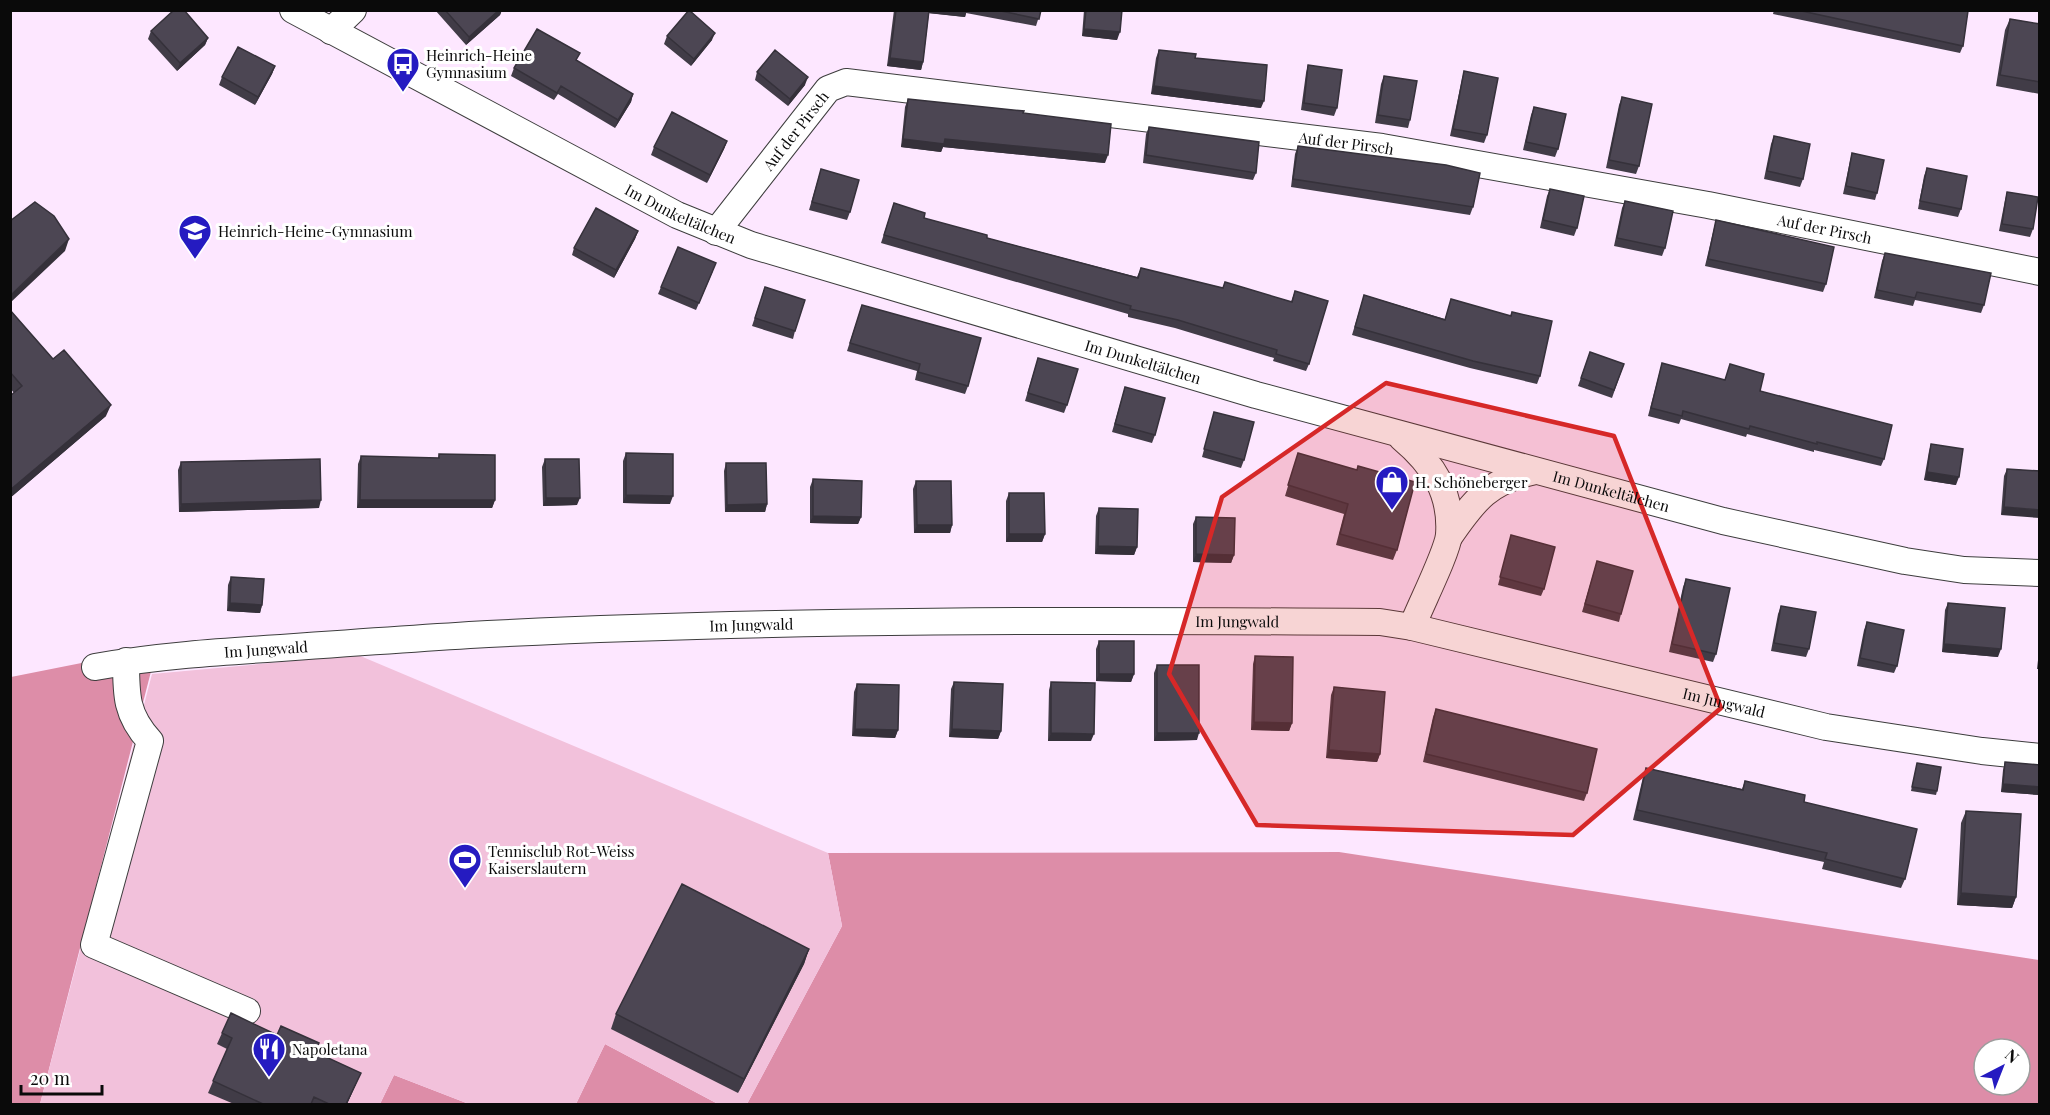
<svg xmlns="http://www.w3.org/2000/svg" width="2050" height="1115" viewBox="0 0 2050 1115" font-family="'Playfair Display',serif">
<style>
.forest{fill:#dd8da8;fill-rule:evenodd}
.pitch{fill:#f2c1db}
.lines{fill:none;stroke-linecap:round;stroke-linejoin:round}
.minor-casing{stroke:#3d3d3d;stroke-width:28}
.minor{stroke:#fff;stroke-width:26}
.wall{fill:#413c47}
.shaded-wall{fill:#35313a}
.building{fill:#4c4653;stroke:#35313a;stroke-width:1.5}
.marked{fill:#d62828;fill-opacity:0.2;stroke:#d62828;stroke-width:4.5;stroke-linejoin:round}
.labels{text-anchor:middle;dominant-baseline:central;stroke-width:6;stroke-linejoin:round;paint-order:stroke}
.poi-label{font-size:15px;fill:#0a0a0a;stroke:#fff;text-anchor:start}
.street-label{font-size:15px;fill:#0a0a0a;stroke:#fff}
</style>
<rect width="100%" height="100%" fill="#fde7ff"/>
<path class="forest" d="M157 648 40 1104H11V677Z
M1339 852 2039 960V1104H747L842 926 828 853ZM1984 1049H2020V1085H1984Z
M605 1044 718 1104H576Z
M394 1075 469 1104H380Z"/>
<path class="pitch" d="M358 655 828 853 842 926 747 1104H718L605 1044 576 1104H469L394 1075 380 1104H40L152 674Z"/>
<g class="lines">
<g class="minor-casing">
<g id="minor">
<path id="s1" d="M293 10 677 215 751 245 1256 395 1723 521 1905 561 1964 570 2040 573"/>
<path d="M331 31 353 10"/>
<path id="s2" d="M716 232 828 89 846 82 1382 147 1708 205 2040 272"/>
<path d="M1449 537C1475 499 1489 481 1535 471"/>
<path id="s3" d="M1412 627 1826 727 1982 751 2040 757"/>
<path d="M126 661C126 695 126 715 150 741L94 945 247 1011"/>
<path id="s4" d="M95 667C156 656 218 652 281 648 350 643 419 638 488 634 785 619 1082 620 1380 622L1412 627C1420 606 1447 553 1449 535 1452 493 1433 464 1402 438"/>
</g>
</g>
<use href="#minor" class="minor"/>
</g>
<path class="wall" d="M435 10H502L500 15 466 45Z
M894 10H1041L1036 26 966 13 965 17 929 13 923 62 921 70 887 66Z
M1084 10H1122L1117 40 1082 36Z
M1774 10 1968 11 1963 46 1960 53 1773 14Z
M2010 19 2040 24V94L1996 86 2005 30Z
M151 31 208 38 205 45 177 71 148 39Z
M667 36 712 40 691 66 664 44Z
M1159 50 1195 58 1261 108 1151 94 1156 58Z
M577 61 633 94 631 102 615 128 558 94 554 100 511 76 514 68Z
M1308 65 1337 108 1334 116 1301 110 1306 73Z
M275 66 272 74 255 105 219 85 222 77Z
M1464 71 1487 135 1484 143 1450 136 1462 79Z
M757 72 805 85 788 106 755 80Z
M1384 76 1410 120 1408 128 1375 123 1381 84Z
M1622 97 1639 166 1636 174 1606 168 1619 105Z
M908 99 1023 113 1105 163 943 147 941 152 901 147 905 107Z
M1534 107 1558 149 1555 157 1523 150 1531 115Z
M1149 127 1256 173 1253 180 1143 163 1146 134Z
M1774 136 1803 179 1800 187 1764 179 1771 144Z
M727 141 724 149 707 183 651 155 654 147Z
M1298 146 1473 207 1470 215 1291 187 1295 154Z
M1852 153 1877 193 1875 200 1843 194 1850 161Z
M1927 168 1961 209 1958 217 1918 209 1924 176Z
M821 169 850 212 847 220 809 210Z
M1550 189 1577 228 1574 236 1540 228 1547 196Z
M2007 192 2033 229 2030 237 1999 231 2005 200Z
M1625 201 1665 248 1662 256 1614 246 1622 208Z
M894 203 924 218 987 238 1137 277 1141 268 1223 288 1291 302 1295 291 1309 364 1306 371 1273 361 1274 358 1175 328 1128 317V314L881 243Z
M1716 220 1826 284 1823 292 1705 266 1714 228Z
M638 231 635 239 614 278 572 255 574 248Z
M1885 253 1984 305 1981 313 1915 300 1913 306 1874 298 1882 261Z
M713 271 696 310 658 294 661 287Z
M765 287 795 331 793 339 752 326Z
M1364 295 1445 319 1451 299 1510 316 1512 312 1540 376 1537 384 1470 368 1352 335Z
M862 305 968 386 965 394 915 380 917 371 847 351Z
M10 310 53 359 106 416 10 498V396L14 393 10 388Z
M1590 352 1624 364 1612 398 1578 386Z
M1038 358 1067 405 1064 413 1025 401Z
M1662 363 1725 380 1730 364 1760 391 1884 459 1881 466 1814 450V452L1747 434 1746 437 1681 419 1679 424 1648 416Z
M1125 387 1155 435 1152 443 1112 432Z
M1214 412 1244 460 1241 468 1202 457Z
M1931 444 1956 485 1924 480 1929 451Z
M626 453 670 504 623 503V461Z
M1298 453 1397 550 1393 560 1336 545 1344 514 1285 496Z
M439 454 495 500 492 508H357L358 464 361 456 438 458Z
M545 459 577 505 543 506 542 467Z
M181 462 319 508 179 512 178 470Z
M726 463 767 504 765 512H725L724 471Z
M2007 469 2040 471 2001 515 2004 476Z
M813 479 861 517 858 524 810 523V487Z
M916 481 952 525 950 533H914L913 489Z
M1009 493 1045 534 1042 542H1006V501Z
M1099 508 1137 547 1134 555 1095 554 1096 516Z
M1196 517 1234 555 1231 563 1193 562V524Z
M1511 535 1544 589 1541 596 1498 585Z
M1597 561 1621 614 1619 622 1582 612Z
M231 577 262 605 260 613 227 611 228 585Z
M1686 579 1716 654 1713 662 1669 652 1683 587Z
M1948 603 1998 657 1942 652 1945 610Z
M1781 606 1809 649 1806 657 1771 651 1778 614Z
M1867 622 1897 666 1894 673 1857 666 1864 630Z
M1099 641 1134 674 1131 682 1096 681V649Z
M2040 642V669H2037Z
M1255 656 1292 723 1289 731 1251 730 1253 664Z
M1157 665 1197 740 1154 741V673Z
M954 682 1001 731 998 739 949 737 951 689Z
M1051 682 1091 741H1048L1049 690Z
M857 684 898 730 895 738 852 736 854 692Z
M1334 687 1380 754 1377 762 1326 758 1331 695Z
M1436 709 1587 793 1584 801 1423 762 1433 717Z
M2005 762 2040 765V795L2001 792 2003 770Z
M1917 763 1937 791 1936 795 1911 791Z
M1646 768 1742 789 1745 781 1804 802 1905 879 1901 888 1822 869 1824 862 1633 820 1643 777Z
M1966 811 2016 897 2012 908 1957 905 1961 823Z
M809 949 804 964 738 1093 611 1029 616 1014Z
M222 1033 316 1052 356 1084 347 1104H234L208 1093 227 1049 217 1044Z"/>
<path class="shaded-wall" d="M499 10H502L500 15 466 45 469 37Z
M928 10H967L965 17 927 13Z
M1084 29 1120 32 1117 40 1082 36Z
M715 33 712 40 691 66 694 59Z
M208 38 205 45 177 71 180 63Z
M890 58 923 62 921 70 887 66Z
M275 66 272 74 255 105 258 97Z
M808 77 805 85 788 106 790 99Z
M1154 86 1264 101 1261 108 1151 94Z
M633 94 631 102 615 128 618 120Z
M903 139H945L1108 155 1105 163 943 147 941 152 901 147Z
M727 141 724 149 707 183 710 175Z
M638 231 635 239 614 278 616 270Z
M69 239 65 251 10 303V296Z
M111 405 106 416 10 498V490Z
M1927 472 1959 477 1956 485 1924 480Z
M626 495 673 496 670 504 623 503Z
M546 498H580L577 505 543 506Z
M321 500 319 508 179 512 181 504Z
M360 500H495L492 508H357Z
M767 504 765 512H725L727 505Z
M2004 507 2040 510V518L2001 515Z
M813 516 861 517 858 524 810 523Z
M917 525H952L950 533H914Z
M1009 534H1045L1042 542H1006Z
M1098 546 1137 547 1134 555 1095 554Z
M1196 554 1234 555 1231 563 1193 562Z
M230 603 262 605 260 613 227 611Z
M1944 644 2001 649 1998 657 1942 652Z
M1099 674H1134L1131 682 1096 681Z
M1254 722 1292 723 1289 731 1251 730Z
M855 729 898 730 895 738 852 736Z
M952 729 1001 731 998 739 949 737Z
M1051 733 1094 734 1091 741H1048Z
M1157 733H1199L1197 740 1154 741Z
M1329 750 1380 754 1377 762 1326 758Z
M2003 784 2040 787V795L2001 792Z
M1961 893 2016 897 2012 908 1957 905Z
M809 949 804 964 738 1093 744 1079Z
M361 1073 356 1084 347 1104H346Z"/>
<path class="building" d="M174 10H184L208 38 180 63 151 31Z
M445 10H499L469 37Z
M689 10 715 33 694 59 667 36Z
M896 10H929L923 62 890 58Z
M996 10H1041L1039 19Z
M1086 10H1122L1120 32 1084 29Z
M1797 10H1968V11L1963 46Z
M2010 19 2040 24V82L2000 75Z
M537 29 580 53 576 60 633 94 618 120 561 86 557 93 514 68Z
M238 47 275 66 258 97 222 77Z
M775 50 808 77 790 99 757 72Z
M1159 50 1196 54 1195 58 1267 65 1264 101 1154 86Z
M1308 65 1342 70 1337 108 1304 103Z
M1464 71 1498 78 1487 135 1453 129Z
M1384 76 1417 81 1410 120 1378 115Z
M1622 97 1652 104 1639 166 1609 160Z
M908 99 1024 111 1023 113 1111 124 1108 155 945 139 944 144 903 139Z
M1534 107 1566 114 1558 149 1526 142Z
M672 112 727 141 710 175 654 147Z
M1149 127 1259 142 1256 173 1146 155Z
M1774 136 1810 144 1803 179 1767 171Z
M1298 146 1446 165 1480 173 1473 207 1293 179Z
M1852 153 1884 160 1877 193 1846 186Z
M1927 168 1967 176 1961 209 1920 201Z
M821 169 859 180 850 212 812 202Z
M1550 189 1584 196 1577 228 1543 220Z
M2007 192 2038 197 2033 229 2002 224Z
M1625 201 1673 211 1665 248 1617 238Z
M35 202 54 216 69 239 10 296V221Z
M894 203 925 213 924 218 987 235V238L1138 278 1141 268 1223 288 1225 282 1292 302 1295 291 1328 301 1309 364 1276 354 1277 350 1178 320 1130 309 1131 306 884 235Z
M596 208 638 231 616 270 574 248Z
M1716 220 1834 247 1826 284 1708 259Z
M678 247 716 263 699 303 661 287Z
M1885 253 1991 273 1984 305 1917 292 1915 298 1877 290Z
M765 287 805 300 795 331 755 318Z
M1364 295 1445 320 1451 299 1511 316 1512 312 1552 321 1540 376 1473 361 1355 327Z
M862 305 981 338 968 386 918 372 920 364 850 343Z
M10 310 53 359 64 350 111 405 10 490V396L22 386 10 372Z
M1590 352 1624 364 1614 390 1581 378Z
M1038 358 1078 369 1067 405 1028 393Z
M1662 363 1725 380 1730 364 1764 374 1760 391 1892 425 1884 459 1817 442V444L1750 426 1749 429 1683 411 1682 416 1651 408Z
M1125 387 1165 398 1155 435 1115 424Z
M1214 412 1254 422 1244 460 1204 449Z
M1931 444 1963 449 1959 477 1927 472Z
M626 453 673 454V496L626 495Z
M1298 453 1357 470 1358 466 1415 482 1397 550 1340 534 1348 504 1288 485Z
M439 454 495 455V500H360L361 456 439 458Z
M320 459 321 500 181 504V462Z
M545 459H579L580 498H546Z
M726 463H766L767 504 727 505Z
M2007 469 2040 471V510L2004 507Z
M813 479 862 481 861 517 813 516Z
M916 481H951L952 525H917Z
M1009 493H1044L1045 534H1009Z
M1099 508 1138 509 1137 547 1098 546Z
M1196 517 1235 518 1234 555 1196 554Z
M1511 535 1555 547 1544 589 1500 577Z
M1597 561 1633 571 1621 614 1585 604Z
M231 577 264 579 262 605 230 603Z
M1686 579 1730 588 1716 654 1672 644Z
M1948 603 2005 608 2001 649 1944 644Z
M1781 606 1816 612 1809 649 1774 643Z
M1867 622 1904 630 1897 666 1860 658Z
M1099 641H1134V674H1099Z
M1255 656 1293 657 1292 723 1254 722Z
M1157 665H1199V733H1157Z
M954 682 1003 684 1001 731 952 729Z
M1051 682 1095 683 1094 734 1051 733Z
M857 684 899 685 898 730 855 729Z
M1334 687 1385 692 1380 754 1329 750Z
M1436 709 1597 749 1587 793 1426 754Z
M2005 762 2040 765V787L2003 784Z
M1917 763 1941 767 1937 791 1912 787Z
M1646 768 1743 790 1745 781 1805 795 1804 802 1917 829 1905 879 1825 859 1827 853 1637 810Z
M1966 811 2021 814 2016 897 1961 893Z
M682 884 809 949 744 1079 616 1014Z
M231 1013 277 1035 281 1026 319 1043 315 1052 361 1073 346 1104H329L314 1097 311 1104H263L213 1081 232 1038 222 1033Z"/>
<path class="marked" d="M1386 383 1614 436 1721 708 1573 835 1257 825 1169 674 1222 497Z"/>
<defs>
<g id="bus-pin" transform="scale(1.725)"><path d="M0 17L-7.5 6A9.5 9.5 0 1 1 7.5 6Z" fill="#251bc1" stroke="#fff"/><path d="M-5-6H5V4H4V6H2V4H-2V6H-4V4H-5ZM-3.5-4V0h7V-4ZM-3.5 1.2v1.5H-2V1.2ZM2 1.2v1.5H3.5V1.2Z" fill="#fff"/></g>
<g id="school-pin" transform="scale(1.725)"><path d="M0 17L-7.5 6A9.5 9.5 0 1 1 7.5 6Z" fill="#251bc1" stroke="#fff"/><path d="M0-5L7-2L0 1L-7-2ZM-4 1L0 2.5L4 1V4Q0 6-4 4Z" fill="#fff"/></g>
<g id="shop-pin" transform="scale(1.725)"><path d="M0 17L-7.5 6A9.5 9.5 0 1 1 7.5 6Z" fill="#251bc1" stroke="#fff"/><path d="M-5-2.5h2.3a2.7 3.5 0 0 1 5.4 0H5L5.5 6h-11ZM-1.5-2.5h3a1.5 2.3 0 0 0-3 0Z" fill="#fff"/></g>
<g id="stadium-pin" transform="scale(1.725)"><path d="M0 17L-7.5 6A9.5 9.5 0 1 1 7.5 6Z" fill="#251bc1" stroke="#fff"/><path d="M0-5a6.5 5 0 1 0 0 10a6.5 5 0 1 0 0-10ZM-3.5-1.8h7v3.6h-7Z" fill="#fff"/></g>
<g id="restaurant-pin" transform="scale(1.725)"><path d="M0 17L-7.5 6A9.5 9.5 0 1 1 7.5 6Z" fill="#251bc1" stroke="#fff"/><path d="M-5-6h1v4h1v-4h1v4h1v-4h1v5L-1.5 .5V6h-2V.5L-5-1ZM5-6V6H3V1.5H1.5Q1.5-4 5-6Z" fill="#fff"/></g>
</defs>
<g fill-rule="evenodd">
<use href="#bus-pin" x="403" y="64"/>
<use href="#school-pin" x="195" y="231"/>
<use href="#shop-pin" x="1392" y="482"/>
<use href="#stadium-pin" x="465" y="860"/>
<use href="#restaurant-pin" x="269" y="1049"/>
</g>
<g class="labels">
<g class="poi-label">
<text x="426" y="55">Heinrich-Heine<tspan x="426" dy="17">Gymnasium</tspan></text>
<text x="218" y="231">Heinrich-Heine-Gymnasium</text>
<text x="1415" y="482">H. Schöneberger</text>
<text x="488" y="851">Tennisclub Rot-Weiss<tspan x="488" dy="17">Kaiserslautern</tspan></text>
<text x="292" y="1049">Napoletana</text>
</g>
<g class="street-label">
<text stroke="none"><textPath href="#s2" startOffset="129">Auf der Pirsch</textPath></text>
<text stroke="none"><textPath href="#s2" startOffset="705">Auf der Pirsch</textPath></text>
<text stroke="none"><textPath href="#s1" startOffset="438">Im Dunkeltälchen</textPath></text>
<text stroke="none"><textPath href="#s2" startOffset="1191">Auf der Pirsch</textPath></text>
<text stroke="none"><textPath href="#s1" startOffset="924">Im Dunkeltälchen</textPath></text>
<text stroke="none"><textPath href="#s1" startOffset="1410">Im Dunkeltälchen</textPath></text>
<text stroke="none"><textPath href="#s4" startOffset="1144">Im Jungwald</textPath></text>
<text stroke="none"><textPath href="#s4" startOffset="658">Im Jungwald</textPath></text>
<text stroke="none"><textPath href="#s4" startOffset="172">Im Jungwald</textPath></text>
<text stroke="none"><textPath href="#s3" startOffset="321">Im Jungwald</textPath></text>
</g>
</g>
<rect width="2050" height="1115" fill="none" stroke="#0a0a0a" stroke-width="24"/>
<g transform="translate(2002 1067) rotate(42)"><circle r="28" fill="#ffffff" stroke="#9d9d9d" stroke-width="1.5"/>
<path d="M0-4.5L10 22L0 15L-10 22Z" fill="#251bc1"/>
<text y="-9" font-size="16" font-weight="bold" text-anchor="middle" fill="#0a0a0a">N</text>
</g>
<path d="M21 1085v9h81v-9" fill="none" stroke="#0a0a0a" stroke-width="3"/>
<text x="30" y="1085" font-size="18" fill="#0a0a0a" stroke="#ffffff" stroke-width="4.5" paint-order="stroke">20 m</text>
</svg>
